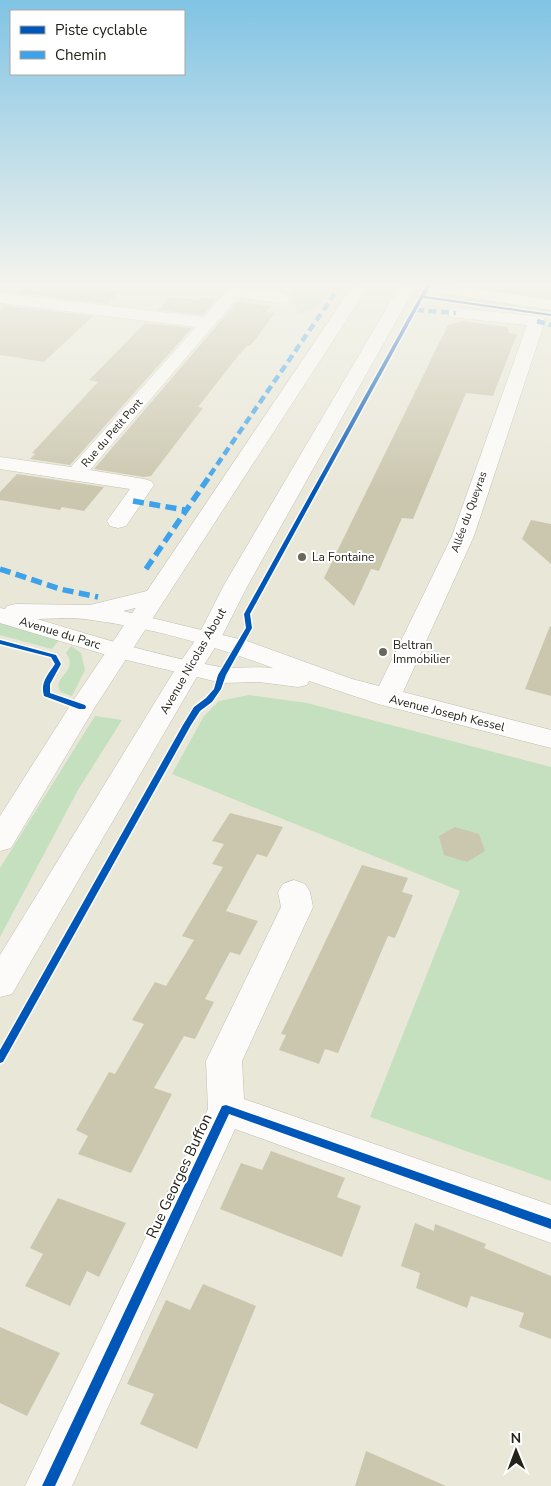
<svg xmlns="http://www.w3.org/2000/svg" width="551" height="1486" viewBox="0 0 551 1486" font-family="'Nunito Sans',sans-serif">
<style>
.green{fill:#c4e0be}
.building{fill:#cbc7af}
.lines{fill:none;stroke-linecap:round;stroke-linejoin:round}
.minor-casing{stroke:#c1bfb3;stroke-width:1}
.major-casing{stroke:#c1bfb3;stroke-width:1}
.minor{fill:#fcfbf9;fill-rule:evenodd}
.major{fill:#fcfbf9;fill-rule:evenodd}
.quiet-far1{stroke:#3ea2ea;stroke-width:4.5;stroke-dasharray:8 4.5;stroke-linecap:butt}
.quiet{stroke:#3ea2ea;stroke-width:5.5;stroke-dasharray:11 5.5;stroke-linecap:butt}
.cycleway-casing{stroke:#fff;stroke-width:3}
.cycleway{fill:#0057b8;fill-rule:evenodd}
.poi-dot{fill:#69685c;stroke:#fff;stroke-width:2}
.labels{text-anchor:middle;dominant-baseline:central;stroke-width:4;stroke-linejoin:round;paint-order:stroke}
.far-street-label{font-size:11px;fill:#242319;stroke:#fff}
.poi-label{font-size:12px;fill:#242319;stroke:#fff;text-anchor:start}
.street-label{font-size:12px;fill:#242319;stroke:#fff}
.near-street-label{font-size:15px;fill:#242319;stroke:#fff}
</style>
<rect width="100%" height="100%" fill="#e9e7d8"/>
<path class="green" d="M241 282H333L319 308 298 314 290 288Z
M438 282H551V300L437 284Z
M443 292 551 307V312L429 295Z
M0 622 59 640 52 649 0 635Z
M71 646 81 653 85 670 72 696 61 692C50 677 80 672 66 653Z
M249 695 307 703 551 767V1181L370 1117 460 891 172 774 204 716 219 701Z
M95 716 122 720 78 790 0 937V868Z"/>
<path class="building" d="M31 282H43L120 291 107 304 19 293Z
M170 297 198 300 200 297 217 299 203 315 158 310Z
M237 302 271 306 266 312 275 313 251 345 247 346 238 356 198 407 203 408 151 476 144 477 94 469Z
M5 306 93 316 44 362 0 355V310Z
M462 321 507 327 509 333 517 334 493 396 466 393 413 519 402 518 379 571 371 569 354 606 324 578 448 325Z
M145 323 192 328 70 465 30 459 35 454 32 453 98 382 89 380Z
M17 474 104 487 84 511 62 507 60 510 0 500V492Z
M531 520 551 524V564L522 539Z
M550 626 551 627V696L525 689Z
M230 813 283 827 267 857 257 854 226 911 258 921 240 955 230 952 205 999 214 1002 195 1039 184 1036 154 1088 172 1094 131 1173 78 1154 88 1136 76 1130 109 1072 115 1074 144 1024 132 1020 155 982 166 986 194 940 182 936 223 867 212 864 224 844 212 841Z
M455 827 479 834 485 851 467 862 444 855 439 836Z
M362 865 408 878 402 892 413 895 395 938 388 936 338 1053 325 1049 319 1064 279 1050 286 1035 281 1034Z
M271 1151 345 1178 337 1197 361 1206 342 1257 220 1209 241 1163 262 1170Z
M58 1198 126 1223 99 1277 87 1271 70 1306 25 1286 43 1254 30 1248Z
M415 1223 434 1231 435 1224 448 1229 486 1244 484 1248 551 1276V1339L519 1327 524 1313 471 1296 467 1308 416 1288 420 1273 401 1266Z
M203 1284 256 1306 197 1449 140 1424 154 1394 127 1384 166 1300 190 1310Z
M0 1327 60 1353 27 1416 0 1403Z
M366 1451 446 1486H355Z"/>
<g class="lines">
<g class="minor-casing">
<path id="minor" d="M234 287 282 293 288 295 290 298 288 301 282 303 238 297 90 470 144 479 151 481 154 485 126 526 118 528 110 526 107 521 130 489 0 469V457L71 467 196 327 0 303V293L204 317 228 289Z
M456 308 537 316 543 317 545 321 474 536 403 692 551 730V748L378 704 309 681 307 685 298 687 259 682 222 683 110 656 0 623V608L5 609 7 606 16 604 90 605 155 589 163 591 167 596 163 601 123 611 247 641 352 679 379 686 452 536 527 325 450 317 448 313 450 309ZM37 619C55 619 74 617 91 620 153 628 215 646 273 668 255 666 237 669 220 667 158 656 97 637 37 619Z
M294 880 305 884 310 892 313 907 242 1061 244 1099 551 1205V1243L235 1129 72 1486H25L208 1109 206 1061 281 907 278 892 283 884Z"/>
</g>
<g class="major-casing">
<path id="major" d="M355 282H371L95 707 11 848 0 851V816L73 701Z
M392 282H434L551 300V310L414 289 248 585 221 638 202 668 12 994 0 997V955L176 668 197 638 224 585 399 287 394 285Z"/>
</g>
<use href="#minor" class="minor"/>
<use href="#major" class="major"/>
<path class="quiet-far1" d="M416 310 456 313
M537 321 551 325
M210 475 338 289"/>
<path class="quiet" d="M133 501 185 510
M0 569 60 589 98 597
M146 569 211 474"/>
<g class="cycleway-casing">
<path id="cycleway" d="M428 282H432L425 296 551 314V316L423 298 250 614 252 628 226 675 221 689 212 702 200 711 191 725 3 1062 0 1063V1050L183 725 194 707 206 698 214 689 218 675 246 628 244 614Z
M0 640 56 655 61 664 50 684V693L85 705 86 707 85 709H79L44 696C40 682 48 675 55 664L51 657 0 644Z
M226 1105 551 1219V1229L229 1114 55 1486H42L222 1106Z"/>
</g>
<use href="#cycleway" class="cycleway"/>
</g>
<linearGradient id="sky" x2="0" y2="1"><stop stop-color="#80c4e4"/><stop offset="0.58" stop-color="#f5f4ed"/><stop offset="1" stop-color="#f5f4ed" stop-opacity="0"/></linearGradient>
<rect width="551" height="490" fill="url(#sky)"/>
<g class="poi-dot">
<circle cx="302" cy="557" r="5"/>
<circle cx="383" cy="652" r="5"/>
</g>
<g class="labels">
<g class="far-street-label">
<text transform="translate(112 433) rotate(-49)">Rue du Petit Pont</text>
<text transform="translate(469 512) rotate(-70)">Allée du Queyras</text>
</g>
<g class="poi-label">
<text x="312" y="557">La Fontaine</text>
<text x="393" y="645">Beltran<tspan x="393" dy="14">Immobilier</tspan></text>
</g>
<g class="street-label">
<text transform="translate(60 633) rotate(17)">Avenue du Parc</text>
<text transform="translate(193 661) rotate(-60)">Avenue Nicolas About</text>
<text transform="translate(447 713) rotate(14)">Avenue Joseph Kessel</text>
</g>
<g class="near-street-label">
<text transform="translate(179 1176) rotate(-65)">Rue Georges Buffon</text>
</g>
</g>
<rect x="10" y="10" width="175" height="65" fill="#ffffff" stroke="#a7a7a3"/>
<rect x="20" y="26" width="25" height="8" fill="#0057b8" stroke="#a7a7a3"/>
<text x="55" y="35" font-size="15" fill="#242319">Piste cyclable</text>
<rect x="20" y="51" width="25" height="8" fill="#3ea2ea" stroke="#a7a7a3"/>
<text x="55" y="60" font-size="15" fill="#242319">Chemin</text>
<g transform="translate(516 1451) rotate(359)" stroke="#ffffff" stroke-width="4" paint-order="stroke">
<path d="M0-4L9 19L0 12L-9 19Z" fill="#242319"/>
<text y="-8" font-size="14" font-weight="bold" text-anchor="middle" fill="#242319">N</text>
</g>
</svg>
